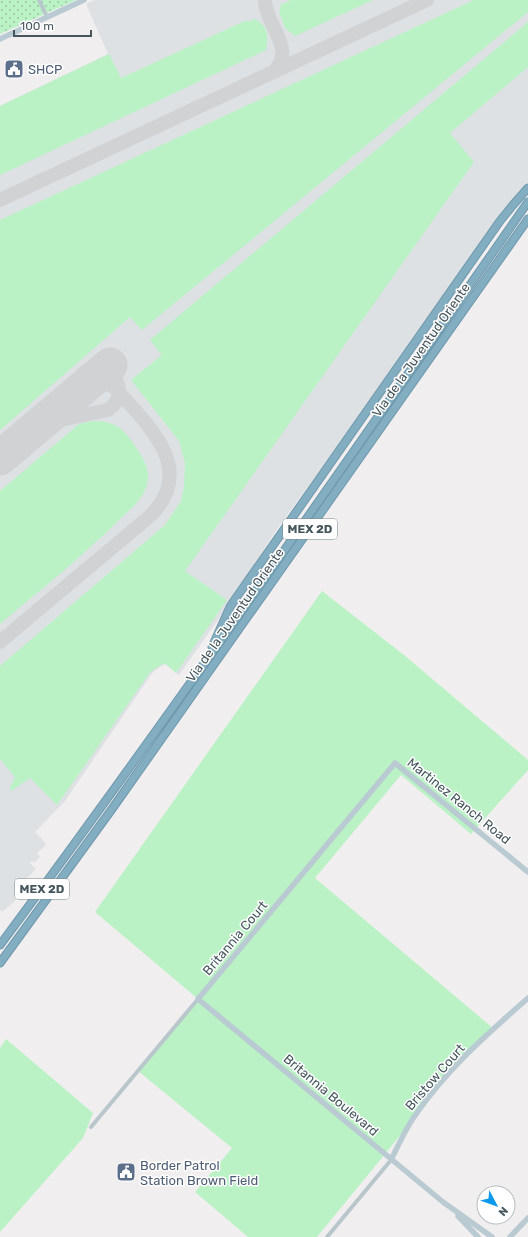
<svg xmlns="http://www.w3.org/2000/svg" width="528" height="1237" viewBox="0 0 528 1237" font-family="Rubik,sans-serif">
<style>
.airport{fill:#dde1e4}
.grass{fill:#baf2c5}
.park{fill:url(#park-dots)}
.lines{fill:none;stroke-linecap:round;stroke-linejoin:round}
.taxiway{stroke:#d0d2d4;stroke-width:14}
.runway{stroke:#d0d2d4;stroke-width:35}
.highway-casing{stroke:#6e98ac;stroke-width:9}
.street{stroke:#b9c7cd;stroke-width:4}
.secondary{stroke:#b9cad2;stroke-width:5.5}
.highway{stroke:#83adc0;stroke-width:7}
.labels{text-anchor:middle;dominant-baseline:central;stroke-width:3;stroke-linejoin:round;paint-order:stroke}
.shield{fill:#fff;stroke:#7d898e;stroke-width:1}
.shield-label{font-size:12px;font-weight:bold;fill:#45575d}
.service-label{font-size:13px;fill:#4e5e75;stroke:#fff;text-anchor:start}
.street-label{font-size:13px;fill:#45575d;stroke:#fff}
</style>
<defs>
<pattern id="park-dots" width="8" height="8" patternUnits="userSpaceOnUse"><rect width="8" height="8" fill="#baf2c5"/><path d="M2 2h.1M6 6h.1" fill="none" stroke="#99c7a3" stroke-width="1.8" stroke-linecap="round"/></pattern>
</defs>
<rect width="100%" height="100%" fill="#f1eeef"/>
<path class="airport" d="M95 0H528V183L519 194 275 532 222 614 179 675 165 664 153 672 65 801 35 832 43 840 46 845 37 853 40 857 34 863 32 861 30 863 36 869 25 880 15 901 2 912 0 910V106L108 54 86 4Z"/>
<path class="grass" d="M291 0H373L295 36 285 28 279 12 281 7 280 5Z
M474 0H528V12L142 330 130 317 0 430V220Z
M255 19C268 26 269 37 266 50L0 175V106L109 54 121 78 247 20 248 22Z
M528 22V67L450 133 474 162 185 571 227 600 176 673 165 663 151 671 57 805 30 778 11 791 10 788 15 777 0 759V666L165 525 181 501 184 487 185 463 179 441 131 380 162 355 150 340Z
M93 421C115 421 123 428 135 446 144 459 153 473 145 490 140 502 128 511 119 520 82 557 40 590 0 624V491L79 424Z
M322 591 404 655 528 760V770L471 834 401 775 315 878 494 1029 466 1055 317 1237H248L195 1192 232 1148 138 1071 198 999 95 912Z
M6 1039 93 1113 83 1138 0 1232V1048Z"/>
<path class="park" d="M0 0H76L0 34Z"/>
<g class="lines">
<path class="taxiway" d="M265 0C265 25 298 50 273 72
M0 200 427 0
M34 429 46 423 108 410C134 392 108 356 85 372 77 378 77 385 74 394 72 397 68 400 66 403
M0 642 150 516C198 469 147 424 115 388 105 381 96 382 85 386"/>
<path class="runway" d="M0 458 110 365"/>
<g class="highway-casing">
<path id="highway" d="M212 647 230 607 236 598 500 221 513 205 528 188
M0 945C181 701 354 451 528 202
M0 963 112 809 528 219"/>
</g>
<path class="street" d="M39 0 47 17
M91 1127 198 999
M327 1237 391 1160"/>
<path class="secondary" d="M0 39 84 0
M391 1160C398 1146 405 1130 414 1117 445 1071 487 1034 528 998
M458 1216 478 1237
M492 1237 443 1202 198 999 395 763 528 872
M510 1237 528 1218"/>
<use href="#highway" class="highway"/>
</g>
<defs>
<g id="civic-square" transform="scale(1)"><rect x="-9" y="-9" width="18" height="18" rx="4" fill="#5c6f8a" stroke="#fff"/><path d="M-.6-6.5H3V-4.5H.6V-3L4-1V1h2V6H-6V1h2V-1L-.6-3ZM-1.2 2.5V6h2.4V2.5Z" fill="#fff"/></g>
</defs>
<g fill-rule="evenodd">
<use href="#civic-square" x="14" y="69"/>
<use href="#civic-square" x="126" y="1172"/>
</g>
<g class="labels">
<g class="shield">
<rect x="283" y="519" width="54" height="20" rx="3"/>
<rect x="15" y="879" width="54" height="20" rx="3"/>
</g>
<g class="shield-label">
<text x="310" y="529">MEX 2D</text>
<text x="42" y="889">MEX 2D</text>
</g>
<g class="service-label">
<text x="28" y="69">SHCP</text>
<text x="140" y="1165">Border Patrol<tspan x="140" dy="15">Station Brown Field</tspan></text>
</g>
<g class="street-label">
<text transform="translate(421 350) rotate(-55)">Via de la Juventud Oriente</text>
<text transform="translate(235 615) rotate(-55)">Via de la Juventud Oriente</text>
<text transform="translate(459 801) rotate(39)">Martinez Ranch Road</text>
<text transform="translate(235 938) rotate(-50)">Britannia Court</text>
<text transform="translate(435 1077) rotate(-49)">Bristow Court</text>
<text transform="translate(331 1095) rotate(40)">Britannia Boulevard</text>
</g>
</g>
<g transform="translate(496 1205) rotate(131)"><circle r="19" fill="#ffffff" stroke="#b5bcbe"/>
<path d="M0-3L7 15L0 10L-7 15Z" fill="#0e9aec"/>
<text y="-6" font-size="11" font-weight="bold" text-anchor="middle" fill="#45575d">N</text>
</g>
<path d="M14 30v6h77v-6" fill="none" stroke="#45575d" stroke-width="2"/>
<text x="20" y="30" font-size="12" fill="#45575d" stroke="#ffffff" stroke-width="3" paint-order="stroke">100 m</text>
</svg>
